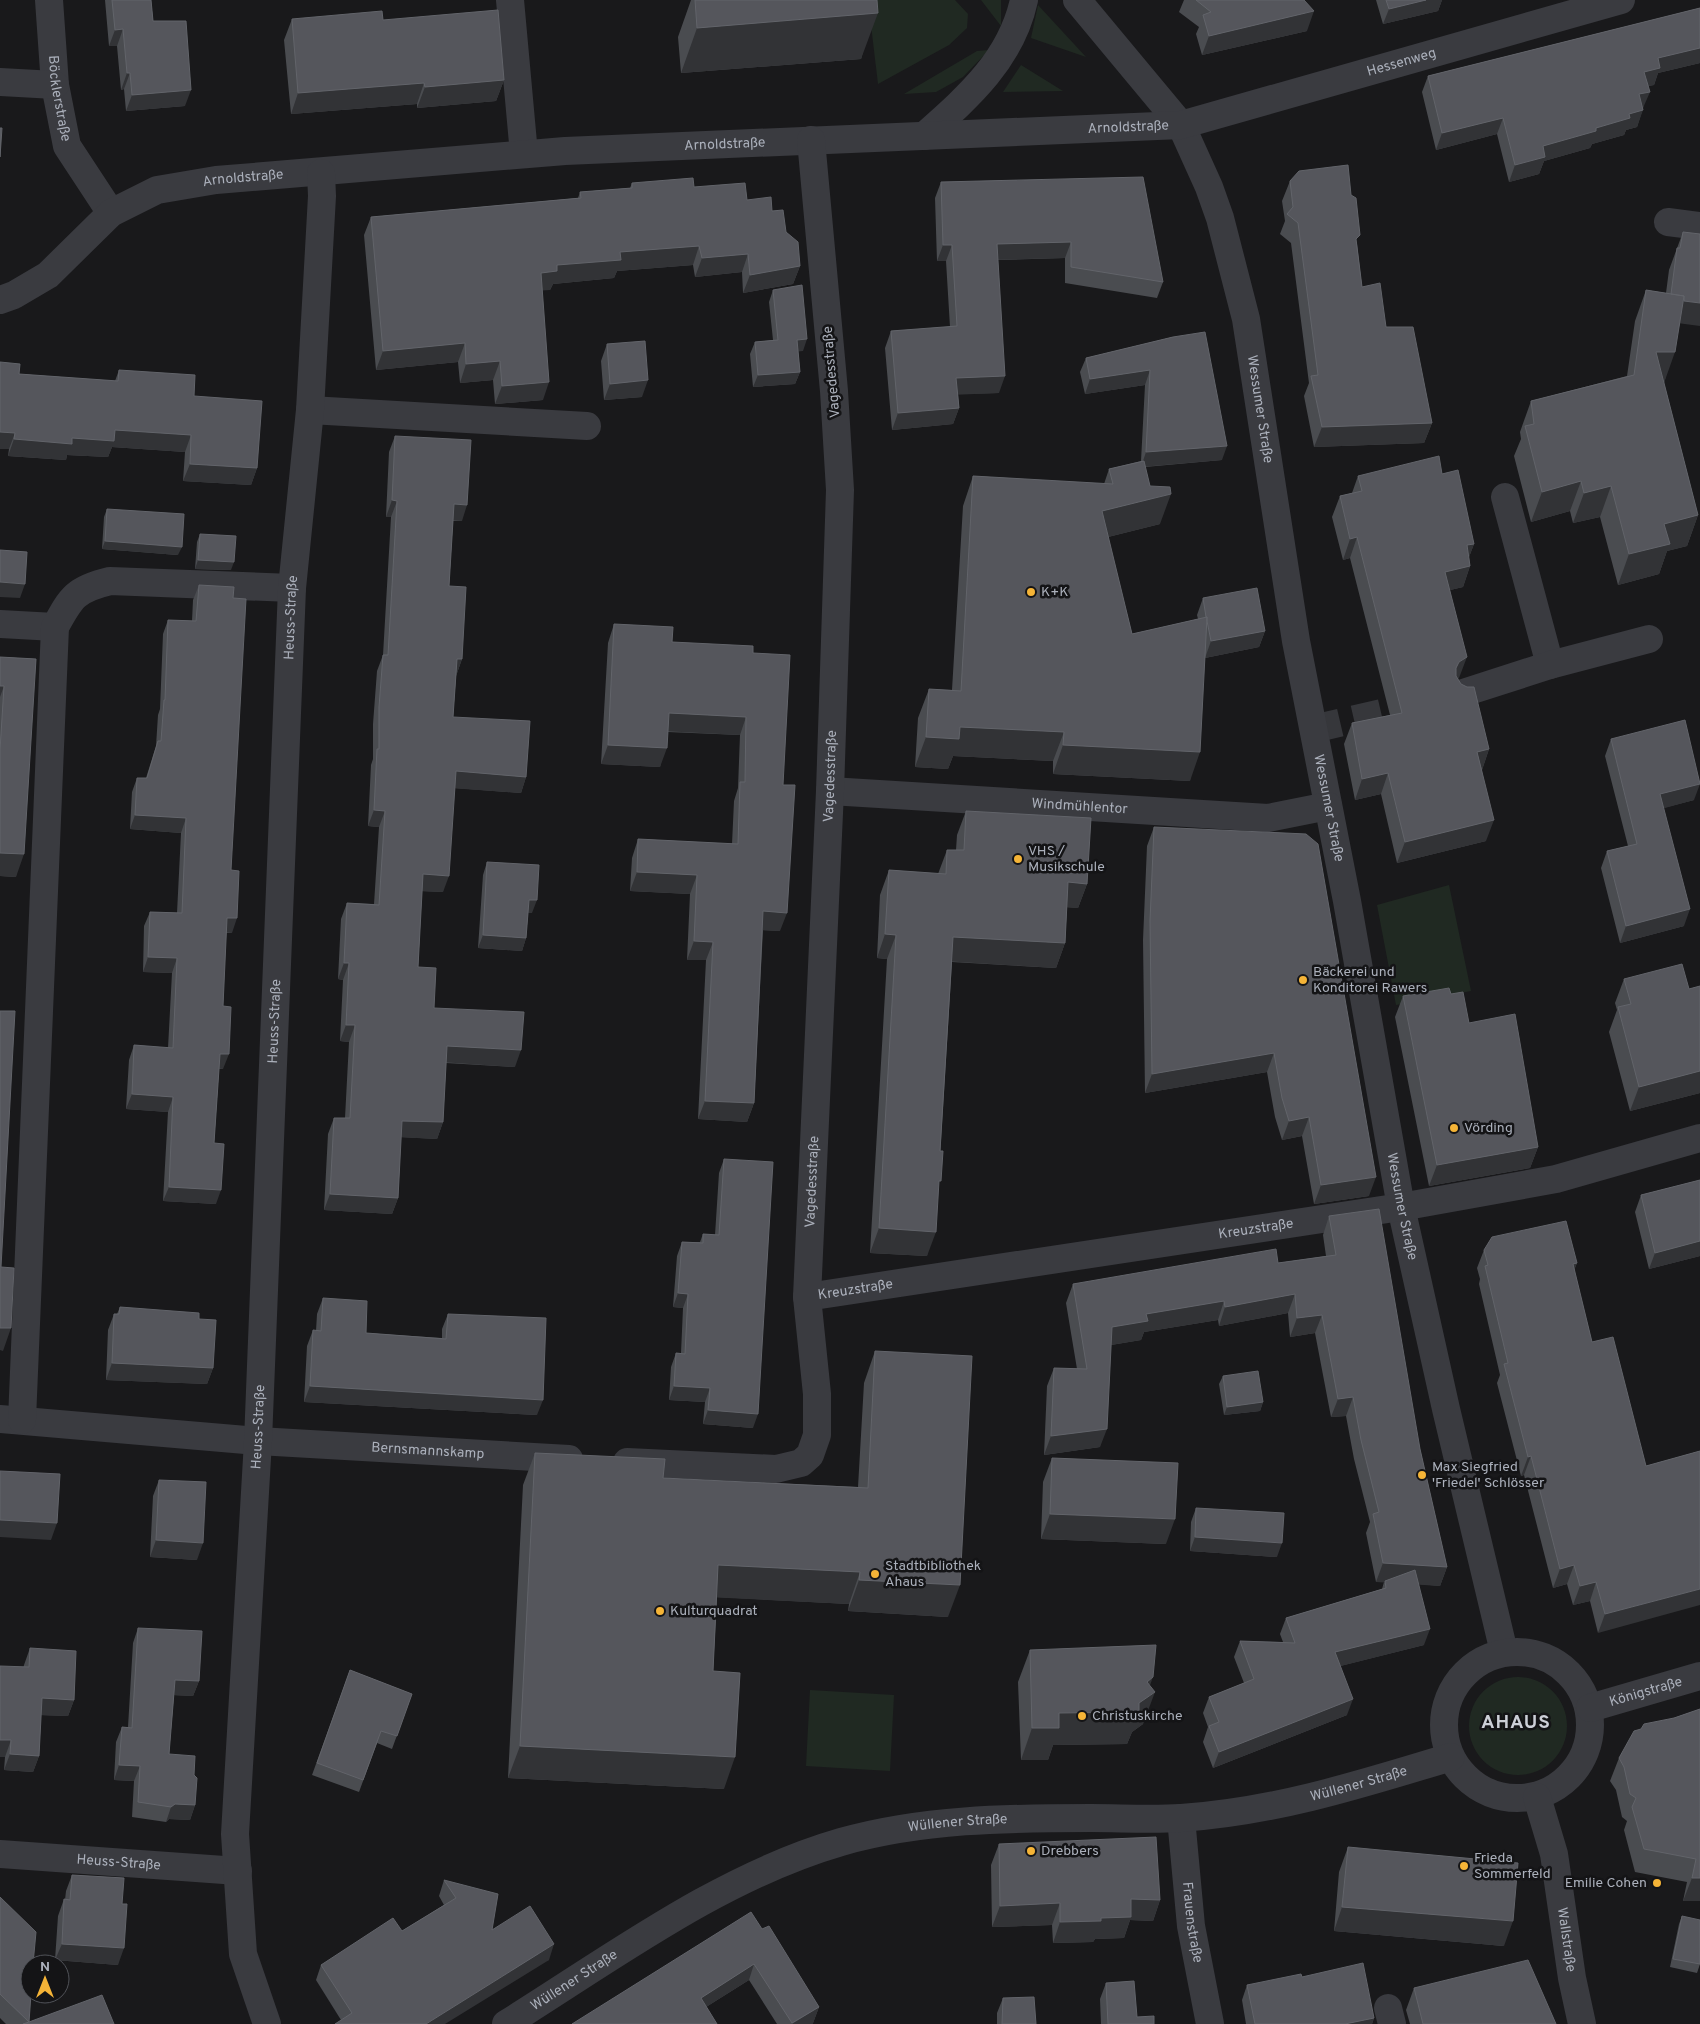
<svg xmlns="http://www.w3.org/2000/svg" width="1700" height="2024" viewBox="0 0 1700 2024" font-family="Overpass,sans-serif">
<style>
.green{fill:#202922}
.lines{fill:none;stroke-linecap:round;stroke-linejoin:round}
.minor-tunnel{stroke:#36373b;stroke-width:28;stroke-dasharray:28 14;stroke-linecap:butt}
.minor{stroke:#3a3b40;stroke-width:28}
.wall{fill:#4a4c50}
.shaded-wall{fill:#323336}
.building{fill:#55565c;stroke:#62646a}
.poi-dot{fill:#f5b437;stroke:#141416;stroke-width:2}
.labels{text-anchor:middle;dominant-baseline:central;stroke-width:5;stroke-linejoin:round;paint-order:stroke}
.street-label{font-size:14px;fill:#abb0bb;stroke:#141416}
.poi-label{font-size:14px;fill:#abb0bb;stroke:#141416;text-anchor:start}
.district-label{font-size:19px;font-weight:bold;letter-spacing:1px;fill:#cccfd7;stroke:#141416}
</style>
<rect width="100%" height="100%" fill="#19191b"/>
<path class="green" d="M868 0H955L968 14 967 28 949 45 878 84Z
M981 0H1001V26Z
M1038 5 1086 57 1031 38Z
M989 50 963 77 936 92 904 94 977 51Z
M1021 65 1063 91 1003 92Z
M1449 885 1471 991 1396 1005 1377 905Z
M1469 1726a49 49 0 1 1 98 0a49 49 0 1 1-98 0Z
M810 1690 894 1695 890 1771 806 1766Z"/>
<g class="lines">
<path class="minor-tunnel" d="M1313 729 1425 703"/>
<g class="minor">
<path id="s1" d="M49 0 55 85 67 146 111 213"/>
<path d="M510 0 524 154"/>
<path id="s2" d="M1077 0 1181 125 1209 187 1220 218 1246 319 1296 641 1347 901 1401 1207 1446 1409 1504 1652"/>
<path d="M0 82 55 85"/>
<path d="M924 136C968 97 1011 60 1024 0"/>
<path d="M1668 222 1700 226"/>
<path id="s3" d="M0 300 14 295 48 275 111 213 157 190 216 180 565 151 1181 125 1621 0"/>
<path d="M310 410 587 426"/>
<path d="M1505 497 1550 665"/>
<path d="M0 624 55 627"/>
<path d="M1463 693 1550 665 1649 639"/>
<path id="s4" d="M830 791 1268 818 1328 806"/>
<path id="s5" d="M807 1297 1401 1207 1556 1179 1700 1138"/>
<path id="s6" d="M0 1419 258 1441 569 1459"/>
<path d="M22 1420 55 627C71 597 76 589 110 581L292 588"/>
<path id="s7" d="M627 1462 776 1469 801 1463 810 1455 817 1435V1394L807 1297 830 791 840 490 834 391 811 140"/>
<circle cx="1517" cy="1725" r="73"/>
<path id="s8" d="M1590 1708 1700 1676"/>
<path id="s9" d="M1537 1797 1554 1854 1572 1978 1582 2024"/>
<path id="s10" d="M1181 1818 1191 1926 1210 2024"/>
<path id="s11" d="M0 1854 238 1871"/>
<path d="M1388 2008 1392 2024"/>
<path id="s12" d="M267 2024 243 1954 235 1834 258 1441 292 588 310 410 322 196 321 173"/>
<path id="s13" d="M506 2024C612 1958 720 1877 841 1842 921 1819 1008 1818 1091 1818 1121 1818 1151 1820 1181 1818 1274 1812 1362 1784 1451 1757"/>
</g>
</g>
<path class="wall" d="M105 0H151L153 21 185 106 126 111 124 89 121 90 117 46H109Z
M691 0H877L861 59 681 73 678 37Z
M1184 0H1304L1307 31 1202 55 1196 34 1199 27 1179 12Z
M1376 0H1442L1438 11 1383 24Z
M1700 8V63L1658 73 1654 85 1648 86 1643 108 1637 127 1626 130 1624 135 1592 144 1590 148 1544 161 1539 174 1509 182 1497 134 1436 150 1422 92 1428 76Z
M292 19 383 20 504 80 496 101 417 108V104L291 114 284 40Z
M1290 181 1357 244 1362 287 1386 327 1432 423 1424 443 1314 447 1304 396 1309 383 1291 243 1280 234 1285 221 1282 201Z
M941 182 1163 282 1157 298 1065 283V258L998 260 999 393 958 394 959 408 953 424 892 430 885 348 891 331 950 327 946 261H937L935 198Z
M632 183 694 187 747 200 772 211 786 232 800 266 793 284 743 293 742 272 695 277 693 265 617 271 614 278 553 284 550 290H542L543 400 495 404 493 380 460 383 458 362 376 370 364 235 371 217 578 198 580 192 630 188Z
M1683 232 1680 323 1664 383 1698 515 1687 546 1667 551 1659 574 1618 585 1600 517 1573 523 1570 511 1531 522 1514 456 1521 439 1520 432 1531 401 1627 376 1635 321 1646 290 1666 293 1669 270Z
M773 290 803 351H798L800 372 795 384 753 387 750 354 755 342 773 340 769 302Z
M1173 337 1222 460 1145 467 1160 524 1108 537 1132 634 1198 619 1197 615 1203 598 1265 631 1259 647 1205 658 1190 781 1053 774V761L953 756 948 769 915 767 918 718 929 689 952 690 963 506 973 476 1104 484 1109 469 1141 461 1145 385 1085 394 1080 372 1086 358Z
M607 344 642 397 604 400 601 361Z
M0 362 19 374 115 381 119 370 194 396 257 468 251 485 183 481 185 452 112 447 108 457 67 455 66 460 8 456 9 449H0Z
M395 436 462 521H453L449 586 462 659 456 676 453 717 526 777 521 793 455 788 443 892 422 891 418 967 434 1008 515 1067 446 1063 443 1122 437 1139 401 1137 398 1198 392 1214 324 1210 328 1134 334 1118H345L349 1042 340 1041 343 980 338 979 341 919 347 903 374 904 379 827 368 826 371 765 373 759V724L377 671 383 655 391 517H386L389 452Z
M1442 474 1474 544 1469 557 1470 566 1463 587 1450 590 1459 678 1457 679 1489 749 1482 770 1486 841 1397 863 1381 794 1355 800 1344 744 1352 723 1390 715 1350 558 1343 560 1332 517 1340 496 1352 493 1358 476Z
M107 509 178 555 102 549 104 517Z
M200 534 231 570 195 569 197 542Z
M199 585 233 598 231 870 232 933H226L223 1006V1069H219L214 1143 216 1204 163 1201 168 1112 126 1109 129 1060 134 1045 168 1048 172 973 143 972 144 926 150 912 177 913 181 833 130 829 132 792 137 778H146L156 746 158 715 160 709 163 634 168 620 192 621 193 600Z
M614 624 672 642 753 653 783 785 780 931 763 930 754 1103 747 1122 698 1119 706 960H687L690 894 630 891 632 858 638 839 732 844 734 801 738 788 740 735 668 732 660 767 601 764 608 643Z
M0 657 36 659 16 877 0 876Z
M1611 739 1694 800 1663 808 1684 926 1620 943 1601 868 1607 851 1628 846 1605 756Z
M966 811 1087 884 1078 908 1067 907 1065 943 1056 968 952 962 938 1189 927 1256 870 1253 887 959 877 958 880 895 889 870 938 874 947 850H956L957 835Z
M1154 827 1369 1196 1314 1204 1302 1136 1282 1140 1275 1117 1267 1072 1145 1093 1143 940 1147 846Z
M487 862 532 913H528L526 938 522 951 478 948 483 875Z
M1624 979 1689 989 1700 986V1093L1630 1111 1609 1032 1617 1010 1615 1003Z
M1451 994 1469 1023 1538 1147 1530 1168 1429 1186 1395 1017 1403 996Z
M724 1159 753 1428 703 1424 705 1402 669 1400 671 1367 676 1353H681L683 1308 673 1307 677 1256 682 1242H700L703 1234 715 1235 719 1173Z
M1700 1180V1256L1649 1269 1635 1212 1641 1195Z
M1329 1216 1420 1449 1447 1567 1440 1586 1419 1584 1424 1645 1340 1666 1347 1715 1213 1768 1203 1742 1208 1727 1203 1713 1209 1697 1244 1683 1234 1657 1240 1641 1283 1642 1280 1634 1286 1618 1382 1589 1384 1582H1376L1366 1533 1370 1522 1354 1459 1346 1416 1331 1417 1315 1333 1290 1337 1288 1313 1219 1326 1218 1320 1144 1332 1141 1340 1111 1345 1100 1447 1044 1455 1047 1386 1054 1368 1077 1369 1066 1303 1073 1284 1278 1263 1326 1256 1323 1235Z
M1484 1250 1577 1263 1574 1270 1592 1342 1646 1466 1700 1451 1598 1633 1590 1601 1573 1605 1567 1584 1553 1588 1524 1475 1521 1476 1497 1383 1500 1375 1479 1284 1480 1279 1477 1268Z
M323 1298 366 1333 442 1338V1329L448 1314 537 1415 304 1402 307 1346 313 1330 316 1331 317 1314Z
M120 1307 199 1319 213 1368 207 1384 106 1380 108 1330 114 1314H117Z
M875 1351 948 1617 848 1611 849 1604 717 1597 713 1671 724 1789 508 1778 523 1485 535 1453 663 1478 858 1487 864 1383Z
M1223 1376 1263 1402 1260 1411 1224 1415 1219 1384Z
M1052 1458 1166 1544 1041 1539 1043 1482Z
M159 1480 197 1560 150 1557 153 1496Z
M1196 1508 1277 1557 1190 1551 1191 1522Z
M138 1628 199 1681 193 1696 174 1695 169 1754 194 1775 195 1805 190 1820 169 1819 166 1822 132 1817 134 1781 114 1780 116 1742 122 1727H128L133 1643Z
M30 1648 74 1700 68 1716 41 1715 39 1756 33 1772 4 1770 5 1757H0L24 1665Z
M1030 1650 1150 1686 1143 1724 1132 1732 1127 1744 1053 1745 1048 1760H1021L1018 1682Z
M350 1670 412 1694 392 1749 377 1743 359 1792 312 1775Z
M1700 1709V1901H1683L1687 1882 1635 1872 1624 1830 1627 1821 1622 1817 1616 1790 1610 1781 1619 1758 1641 1729 1674 1718Z
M999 1844 1160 1900 1153 1921 1130 1920 1124 1938 1095 1939 1093 1942 1053 1943 1052 1925 992 1927 991 1865Z
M1348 1847 1504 1946 1334 1931 1339 1872Z
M72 1875 122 1904 118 1965 55 1960 58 1916 64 1899 65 1900 66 1891Z
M444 1880 492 1930 549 1960 341 2020 316 1980 321 1965 402 1931 444 1905 439 1896Z
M0 1897 29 2022 114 2024H6L0 2018Z
M1682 1916 1700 1964 1697 1973 1670 1967 1679 1924Z
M762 1929 819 2007 813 2023 812 2024H777L749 1980 706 2007 572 2024Z
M1302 1977 1374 2018 1372 2024H1246L1242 2000 1247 1985Z
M1106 1983 1137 2017 1154 2024H1101L1100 1999Z
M1414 1988 1556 2024H1410L1406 2010Z
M1003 1998 1036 2024H997V2013Z"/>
<path class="shaded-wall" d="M1426 0H1442L1438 11 1383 24 1389 9Z
M1314 11 1307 31 1202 55 1209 36Z
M878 13 861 59 681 73 697 28Z
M123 29 117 46H109L115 30Z
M1700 48V63L1658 73 1654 85 1638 88 1644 72 1658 58Z
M127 73H130L124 89 121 90Z
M504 80 496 101 417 108 425 87Z
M424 83 417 104 291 114 298 93Z
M191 90 185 106 126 111 132 95Z
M1650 92 1643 108 1633 111 1639 94Z
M1643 110 1637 127 1626 130 1624 135 1592 144 1590 148 1544 161 1539 174 1509 182 1515 165 1543 146 1596 128 1629 114Z
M1503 118 1497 134 1436 150 1442 133Z
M1071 242 1065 258 991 260 997 244Z
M943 245H952L946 261H937Z
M699 246 693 265 617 271 614 278 553 284 550 290 534 291 541 273 557 265 620 252Z
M748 254 742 272 695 277 702 258Z
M800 266 793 284 743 293 750 275Z
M1670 299 1700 303V326L1662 321Z
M807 339 803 351 793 352 797 340Z
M465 343 458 362 376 370 383 351Z
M1656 352H1675L1664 383 1645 382Z
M500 361 493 380 460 383 466 364Z
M1150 370 1145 385 1085 394 1090 379Z
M800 372 795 384 753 387 758 375Z
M1005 376 999 393 950 395 956 378Z
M648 380 642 397 604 400 610 384Z
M549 382 543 400 495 404 502 386Z
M959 408 953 424 892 430 898 413Z
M1432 423 1424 443 1314 447 1322 427Z
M115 430 191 435 185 452 112 447 108 457 67 455 66 460 8 456 14 439 72 438Z
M0 432 15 433 9 449H0Z
M1227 446 1222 460 1141 467 1146 452Z
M190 464 257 468 251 485 183 481Z
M1581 481 1570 511 1531 522 1542 492Z
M1611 486 1600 517 1573 523 1584 493Z
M1171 494 1160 524 1092 541 1102 511Z
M392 500 397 501 391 517H386Z
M454 504 467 505 462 521 448 520Z
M1698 515 1687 546 1667 551 1659 574 1618 585 1629 554 1664 524Z
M1357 537 1350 558 1343 560 1350 539Z
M105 541 182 547 178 555 102 549Z
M1474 544 1466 565 1467 545Z
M198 560 234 562 231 570 195 569Z
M1470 566 1463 587 1438 593 1445 572Z
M0 582 25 584 20 598 0 597Z
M1265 631 1259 647 1205 658 1211 641Z
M1467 657 1459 678 1451 683 1456 668 1459 662Z
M457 659H462L456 676Z
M0 686H4L0 697Z
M669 713 746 717 740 735 662 731Z
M960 727 1064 732 1053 761 953 756 948 769 915 767 926 737Z
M608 745 667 748 660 767 601 764Z
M1063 745 1200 752 1190 781 1053 774Z
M1489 749 1482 770 1477 752Z
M456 771 526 777 521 793 450 788Z
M1388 773 1381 794 1355 800 1362 779Z
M1700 784 1694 800 1654 811 1660 794Z
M374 810 385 811 379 827 368 826Z
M135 815 186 818 181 833 130 829Z
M1494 820 1486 841 1397 863 1405 842Z
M0 853 24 854 16 877 0 876Z
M637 872 697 875 690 894 630 891Z
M423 874 449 876 443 892 417 891Z
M1068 882 1087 884 1078 908 1059 907Z
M529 900H537L532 913H524Z
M1690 909 1684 926 1620 943 1626 926Z
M763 911 787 913 780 931 757 930Z
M227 918H237L232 933 222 932Z
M885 934 896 935 887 959 877 958Z
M483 935 526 938 522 951 478 948Z
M953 937 1065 943 1056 968 944 961Z
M694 941 713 942 706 960H687Z
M148 957 177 958 172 973 143 972Z
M344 963H349L343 980 338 979Z
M346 1025H355L349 1042 340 1041Z
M447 1046 521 1050 515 1067 441 1062Z
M1274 1053 1267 1072 1145 1093 1152 1074Z
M220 1054H229L223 1069 214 1068Z
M1700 1071V1093L1630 1111 1639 1087Z
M132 1094 173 1097 168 1112 126 1109Z
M705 1101 754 1103 747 1122 698 1119Z
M1309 1117 1302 1136 1282 1140 1289 1121Z
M402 1121 443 1122 437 1139 396 1137Z
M1538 1147 1530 1168 1429 1186 1437 1165Z
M1376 1177 1369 1196 1314 1204 1321 1185Z
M169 1187 221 1190 216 1204 163 1201Z
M330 1194 398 1198 392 1214 324 1210Z
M879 1228 936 1232 927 1256 870 1253Z
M1700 1241V1256L1649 1269 1655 1253Z
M1577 1263 1570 1281 1573 1264Z
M678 1293 688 1294 683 1308 673 1307Z
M1295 1294 1288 1313 1219 1326 1225 1307Z
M1224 1301 1218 1320 1144 1332 1141 1340 1105 1346 1112 1327 1146 1314Z
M1322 1315 1315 1333 1290 1337 1297 1318Z
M0 1328H11L3 1351 0 1350Z
M112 1363 213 1368 207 1384 106 1380Z
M310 1386 543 1400 537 1415 304 1402Z
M674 1386 710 1388 705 1402 669 1400Z
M1353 1397 1346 1416 1331 1417 1338 1399Z
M1263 1402 1260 1411 1224 1415 1227 1407Z
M708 1410 758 1414 753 1428 703 1424Z
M1107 1429 1100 1447 1044 1455 1051 1436Z
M1531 1456 1524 1475 1521 1476 1528 1457Z
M1050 1514 1175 1519 1166 1544 1041 1539Z
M0 1520 57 1523 51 1540 0 1537Z
M1195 1537 1282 1543 1277 1557 1190 1551Z
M156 1540 203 1543 197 1560 150 1557Z
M1383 1563 1447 1567 1440 1586 1376 1582Z
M718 1565 860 1572 849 1604 707 1597Z
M1574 1565 1567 1584 1553 1588 1560 1569Z
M859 1580 960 1585 948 1617 848 1611Z
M1596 1582 1590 1601 1573 1605 1580 1586Z
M1700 1589V1605L1598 1633 1605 1614Z
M1430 1629 1424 1645 1329 1669 1335 1652Z
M1153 1677 1145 1699 1155 1692 1143 1724 1132 1732 1127 1744 1053 1745 1048 1760H1021L1032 1728 1059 1713 1147 1682Z
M175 1680 199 1681 193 1696 169 1695Z
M42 1698 74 1700 68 1716 36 1715Z
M1353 1699 1347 1715 1213 1768 1219 1752Z
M0 1740H11L5 1757H0Z
M520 1746 735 1757 724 1789 508 1778Z
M10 1754 39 1756 33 1772 4 1770Z
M119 1765 140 1766 134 1781 114 1780Z
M175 1804 195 1805 190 1820 169 1819 166 1822 171 1807Z
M1692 1878H1700V1901H1683Z
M1131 1899 1160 1900 1153 1921 1130 1920 1124 1938 1095 1939 1093 1942 1053 1943 1060 1922 1101 1918Z
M1060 1903 1052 1925 992 1927 1000 1906Z
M1342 1907 1513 1921 1504 1946 1334 1931Z
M62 1944 124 1948 118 1965 55 1960Z
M554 1944 549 1960 445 2024H426Z
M754 1964 749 1980 695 2014 701 1998Z
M819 2007 813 2023 812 2024H792Z
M1374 2018 1372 2024H1345Z"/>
<path class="building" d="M112 0H151L153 21H186L191 90 132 95 130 73H127L123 29 115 30Z
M695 0H877L878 13 697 28Z
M1196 0H1304L1314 11 1209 36 1203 15 1211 12Z
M1386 0H1426L1389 9Z
M1700 8V48L1658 58 1660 68 1644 72 1650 92 1639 94 1643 110 1629 114 1630 118 1596 128V131L1543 146 1545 157 1515 165 1503 118 1442 133 1428 76Z
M498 10 504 80 425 87 424 83 298 93 292 19 382 11 383 20Z
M0 128H2L0 157Z
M1348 165 1351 195 1356 198 1360 235 1356 239 1362 287 1380 283 1386 327H1413L1432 423 1322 427 1311 376 1318 375 1298 223 1287 214 1293 207 1290 181 1299 171Z
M1143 177 1163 282 1071 267V242L997 244 1005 376 956 378 959 408 898 413 891 331 957 326 952 245H943L941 182Z
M693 178 694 187 745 183 747 200 771 197 772 211 783 210 786 232 798 242 800 266 750 275 748 254 702 258 699 246 620 252 621 260 557 265V271L541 273 549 382 502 386 500 361 466 364 465 343 383 351 371 217 581 198 580 192 632 188V183Z
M1683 232 1700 234V303L1684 301V296L1671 294 1677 248H1680Z
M802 285 807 339 797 340 800 372 758 375 755 342 778 340 773 290Z
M1646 290 1684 296 1675 352H1656L1698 515 1664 524 1670 544 1629 554 1611 486 1584 493 1581 481 1542 492 1525 426 1534 424 1531 401 1634 375Z
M1205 332 1227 446 1146 452 1150 370 1090 379 1086 358 1173 337Z
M645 341 648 380 610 384 607 344Z
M0 362 20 364 19 374 118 381 119 370 195 375 194 396 262 401 257 468 190 464 191 435 115 430 114 441 72 438V444L14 439 15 433 0 432Z
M395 436 471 440 467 505 454 504 449 586 466 587 462 659H457L453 717 530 721 526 777 456 771 449 876 423 874 418 967 436 968 434 1008 524 1012 521 1050 447 1046 443 1122 402 1121 398 1198 330 1194 334 1118H350L355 1025H346L349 963H344L347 903 379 905 385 811 374 810 377 749H379V707L383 655H388L397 501 392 500Z
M1439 456 1442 474 1458 470 1474 544 1467 545 1470 566 1445 572 1467 657 1459 662 1456 668V676L1461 684 1467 687H1474L1489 749 1477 752 1494 820 1405 842 1388 773 1362 779 1352 723 1402 713 1357 537 1350 539 1340 496 1362 491 1358 476Z
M1144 461 1150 486 1170 487 1171 494 1102 511 1132 634 1207 617 1200 752 1063 745 1064 732 960 727 959 739 926 737 929 689 961 691 973 476 1113 484 1109 469Z
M107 509 184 514 182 547 105 541Z
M200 534 236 536 234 562 198 560Z
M0 550 27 552 25 584 0 582Z
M199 585 234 587 233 598 246 599 231 870 239 871 237 918H227L223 1006 231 1007 229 1054H220L214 1143 224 1144 221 1190 169 1187 173 1097 132 1094 134 1045 173 1048 177 958 148 957 150 912 182 913 186 818 135 815 137 778H147L158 741H161L164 700H165L168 620 196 621Z
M1257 588 1265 631 1211 641 1207 621V617H1206L1203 598Z
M614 624 673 627 672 642 753 646V653L790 655 783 785H795L787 913 763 911 754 1103 705 1101 713 942 694 941 697 875 637 872 638 839 738 844 740 782H745L746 717 669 713 667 748 608 745Z
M0 657 36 659 24 854 0 853V750L4 686H0Z
M1685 720 1700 784 1660 794 1690 909 1626 926 1607 851 1637 844 1611 739Z
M966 811 1091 818 1087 884 1068 882 1065 943 953 937 940 1151H943L941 1181H939L936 1232 879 1228 896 935 885 934 889 870 946 874 947 850H964Z
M1154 827 1306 834 1318 844 1376 1177 1321 1185 1309 1117 1289 1121 1282 1098 1274 1053 1152 1074 1150 921Z
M487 862 539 865 537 900H529L526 938 483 935Z
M1682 964 1689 989 1700 986V1071L1639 1087 1618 1007 1631 1004 1624 979Z
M1449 988 1451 994 1463 992 1469 1023 1515 1014 1538 1147 1437 1165 1403 996Z
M0 1011H15L1 1267 14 1268 11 1328H0Z
M724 1159 773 1162 758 1414 708 1410 710 1388 674 1386 676 1353 685 1354 688 1294 678 1293 682 1242 703 1243V1234L719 1235Z
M1700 1180V1241L1655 1253 1641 1195Z
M1379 1209 1420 1449 1447 1567 1383 1563 1373 1514 1379 1512 1361 1440 1353 1397 1338 1399 1322 1315 1297 1318 1295 1294 1225 1307 1224 1301 1146 1314 1148 1321 1112 1327 1107 1429 1051 1436 1054 1368 1087 1369 1073 1284 1276 1249 1278 1263 1336 1255 1329 1216Z
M1566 1221 1577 1263 1573 1264 1592 1342 1613 1337 1646 1466 1700 1451V1589L1605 1614 1596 1582 1580 1586 1574 1565 1560 1569 1531 1456 1528 1457 1504 1364 1508 1363 1485 1266 1488 1265 1484 1250 1492 1237Z
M323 1298 367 1301 366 1333 446 1339 448 1314 546 1318 543 1400 310 1386 313 1330 321 1331Z
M120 1307 199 1313V1319L216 1320 213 1368 112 1363 114 1314H119Z
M875 1351 972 1356 960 1585 859 1580 860 1572 718 1565 713 1671 740 1673 735 1757 520 1746 535 1453 665 1459 663 1478 868 1488Z
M1258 1371 1263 1402 1227 1407 1223 1376Z
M1052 1458 1178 1463 1175 1519 1050 1514Z
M0 1471 60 1474 57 1523 0 1520Z
M159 1480 206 1482 203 1543 156 1540Z
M1196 1508 1284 1513 1282 1543 1195 1537Z
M1415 1570 1430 1629 1335 1652 1353 1699 1219 1752 1209 1726 1219 1722 1209 1697 1254 1679 1240 1641 1295 1643 1286 1618 1386 1588 1385 1581Z
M138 1628 202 1631 199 1681 175 1680 169 1754 195 1756 194 1775 197 1778 195 1805 175 1804 171 1807 138 1802 140 1766 119 1765 122 1727 132 1728Z
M1156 1645 1153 1677 1147 1682 1155 1692 1139 1703V1712L1059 1713V1728H1032L1030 1650Z
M30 1648 76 1651 74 1700 42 1698 39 1756 10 1754 11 1740H0V1666L29 1667Z
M350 1670 412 1694 397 1736 381 1731 363 1780 317 1763Z
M1700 1709V1878H1692L1696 1859 1644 1849 1632 1807 1636 1798 1630 1794 1624 1767 1619 1758 1634 1731 1641 1729 1644 1724 1674 1718Z
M1156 1837 1160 1900 1131 1899V1917L1101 1918V1921L1060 1922V1903L1000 1906 999 1844Z
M1348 1847 1518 1863 1513 1921 1342 1907Z
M72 1875 124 1878 122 1904H127L124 1948 62 1944 64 1899 70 1900Z
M444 1880 498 1894 492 1930 530 1906 554 1944 426 2024H335L352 2013 321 1965 393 1918 402 1931 456 1898Z
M0 1897 36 1932 33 1964H30V1994H31L29 2022 102 1995 114 2024H23L29 2022 0 1994Z
M751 1912 762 1929 769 1926 819 2007 792 2023 754 1964 701 1998 717 2024H572Z
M1682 1916 1700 1920V1964L1673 1959Z
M1528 1960 1556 2024H1423L1414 1988Z
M1363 1963 1374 2018 1345 2024H1255L1247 1985 1301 1974 1302 1977Z
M1134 1981 1137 2017 1154 2016V2024H1108L1106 1983Z
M1034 1997 1036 2024H1002L1003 1998Z"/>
<g class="poi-dot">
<circle cx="1031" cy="592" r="5"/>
<circle cx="1018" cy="859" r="5"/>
<circle cx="1303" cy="980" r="5"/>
<circle cx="1454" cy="1128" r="5"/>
<circle cx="1422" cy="1475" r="5"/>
<circle cx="875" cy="1574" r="5"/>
<circle cx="660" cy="1611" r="5"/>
<circle cx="1082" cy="1716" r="5"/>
<circle cx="1031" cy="1851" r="5"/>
<circle cx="1464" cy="1866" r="5"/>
<circle cx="1657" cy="1883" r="5"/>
</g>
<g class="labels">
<g class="street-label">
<text stroke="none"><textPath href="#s3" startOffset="1450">Hessenweg</textPath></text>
<text stroke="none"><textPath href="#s1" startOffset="99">Böcklerstraße</textPath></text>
<text stroke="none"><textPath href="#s3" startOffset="1168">Arnoldstraße</textPath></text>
<text stroke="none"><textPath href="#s3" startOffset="764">Arnoldstraße</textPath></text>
<text stroke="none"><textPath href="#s3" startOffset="281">Arnoldstraße</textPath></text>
<text transform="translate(832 372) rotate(-95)">Vagedesstraße</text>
<text stroke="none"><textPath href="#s2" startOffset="459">Wessumer Straße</textPath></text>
<text stroke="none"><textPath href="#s12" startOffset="1412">Heuss-Straße</textPath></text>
<text stroke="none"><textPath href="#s7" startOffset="868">Vagedesstraße</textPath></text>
<text stroke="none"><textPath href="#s4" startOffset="250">Windmühlentor</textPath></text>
<text stroke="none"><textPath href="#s2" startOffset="864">Wessumer Straße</textPath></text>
<text stroke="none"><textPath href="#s12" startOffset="1008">Heuss-Straße</textPath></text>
<text stroke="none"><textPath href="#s7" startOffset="462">Vagedesstraße</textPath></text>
<text stroke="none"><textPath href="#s2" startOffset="1269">Wessumer Straße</textPath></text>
<text stroke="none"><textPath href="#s5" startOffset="454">Kreuzstraße</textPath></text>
<text stroke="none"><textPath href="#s5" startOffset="49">Kreuzstraße</textPath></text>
<text stroke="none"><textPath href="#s12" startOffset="602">Heuss-Straße</textPath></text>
<text stroke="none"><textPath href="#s6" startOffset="429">Bernsmannskamp</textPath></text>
<text stroke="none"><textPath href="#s8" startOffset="58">Königstraße</textPath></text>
<text stroke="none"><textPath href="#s13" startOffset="906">Wüllener Straße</textPath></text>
<text stroke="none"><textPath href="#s13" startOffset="501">Wüllener Straße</textPath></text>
<text stroke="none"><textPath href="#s11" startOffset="119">Heuss-Straße</textPath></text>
<text stroke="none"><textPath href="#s10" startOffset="105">Frauenstraße</textPath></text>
<text stroke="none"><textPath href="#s9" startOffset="146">Wallstraße</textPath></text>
<text stroke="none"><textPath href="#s13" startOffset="81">Wüllener Straße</textPath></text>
</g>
<g class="poi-label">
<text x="1041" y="592">K+K</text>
<text x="1028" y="851">VHS /<tspan x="1028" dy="16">Musikschule</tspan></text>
<text x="1313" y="972">Bäckerei und<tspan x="1313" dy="16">Konditorei Rawers</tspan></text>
<text x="1464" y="1128">Vörding</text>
<text x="1432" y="1467">Max Siegfried<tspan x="1432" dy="16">'Friedel' Schlösser</tspan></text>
<text x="885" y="1566">Stadtbibliothek<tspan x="885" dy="16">Ahaus</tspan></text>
<text x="670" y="1611">Kulturquadrat</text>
<text x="1092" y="1716">Christuskirche</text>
<text x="1041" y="1851">Drebbers</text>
<text x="1474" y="1858">Frieda<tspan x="1474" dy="16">Sommerfeld</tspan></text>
<text x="1647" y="1883" text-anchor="end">Emilie Cohen</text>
</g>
<g class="district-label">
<text x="1516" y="1723">AHAUS</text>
</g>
</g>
<g transform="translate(45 1979)"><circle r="24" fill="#141416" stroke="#505258"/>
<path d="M0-4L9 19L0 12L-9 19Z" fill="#f5b437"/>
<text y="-8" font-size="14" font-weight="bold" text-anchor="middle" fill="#abb0bb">N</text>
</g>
</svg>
